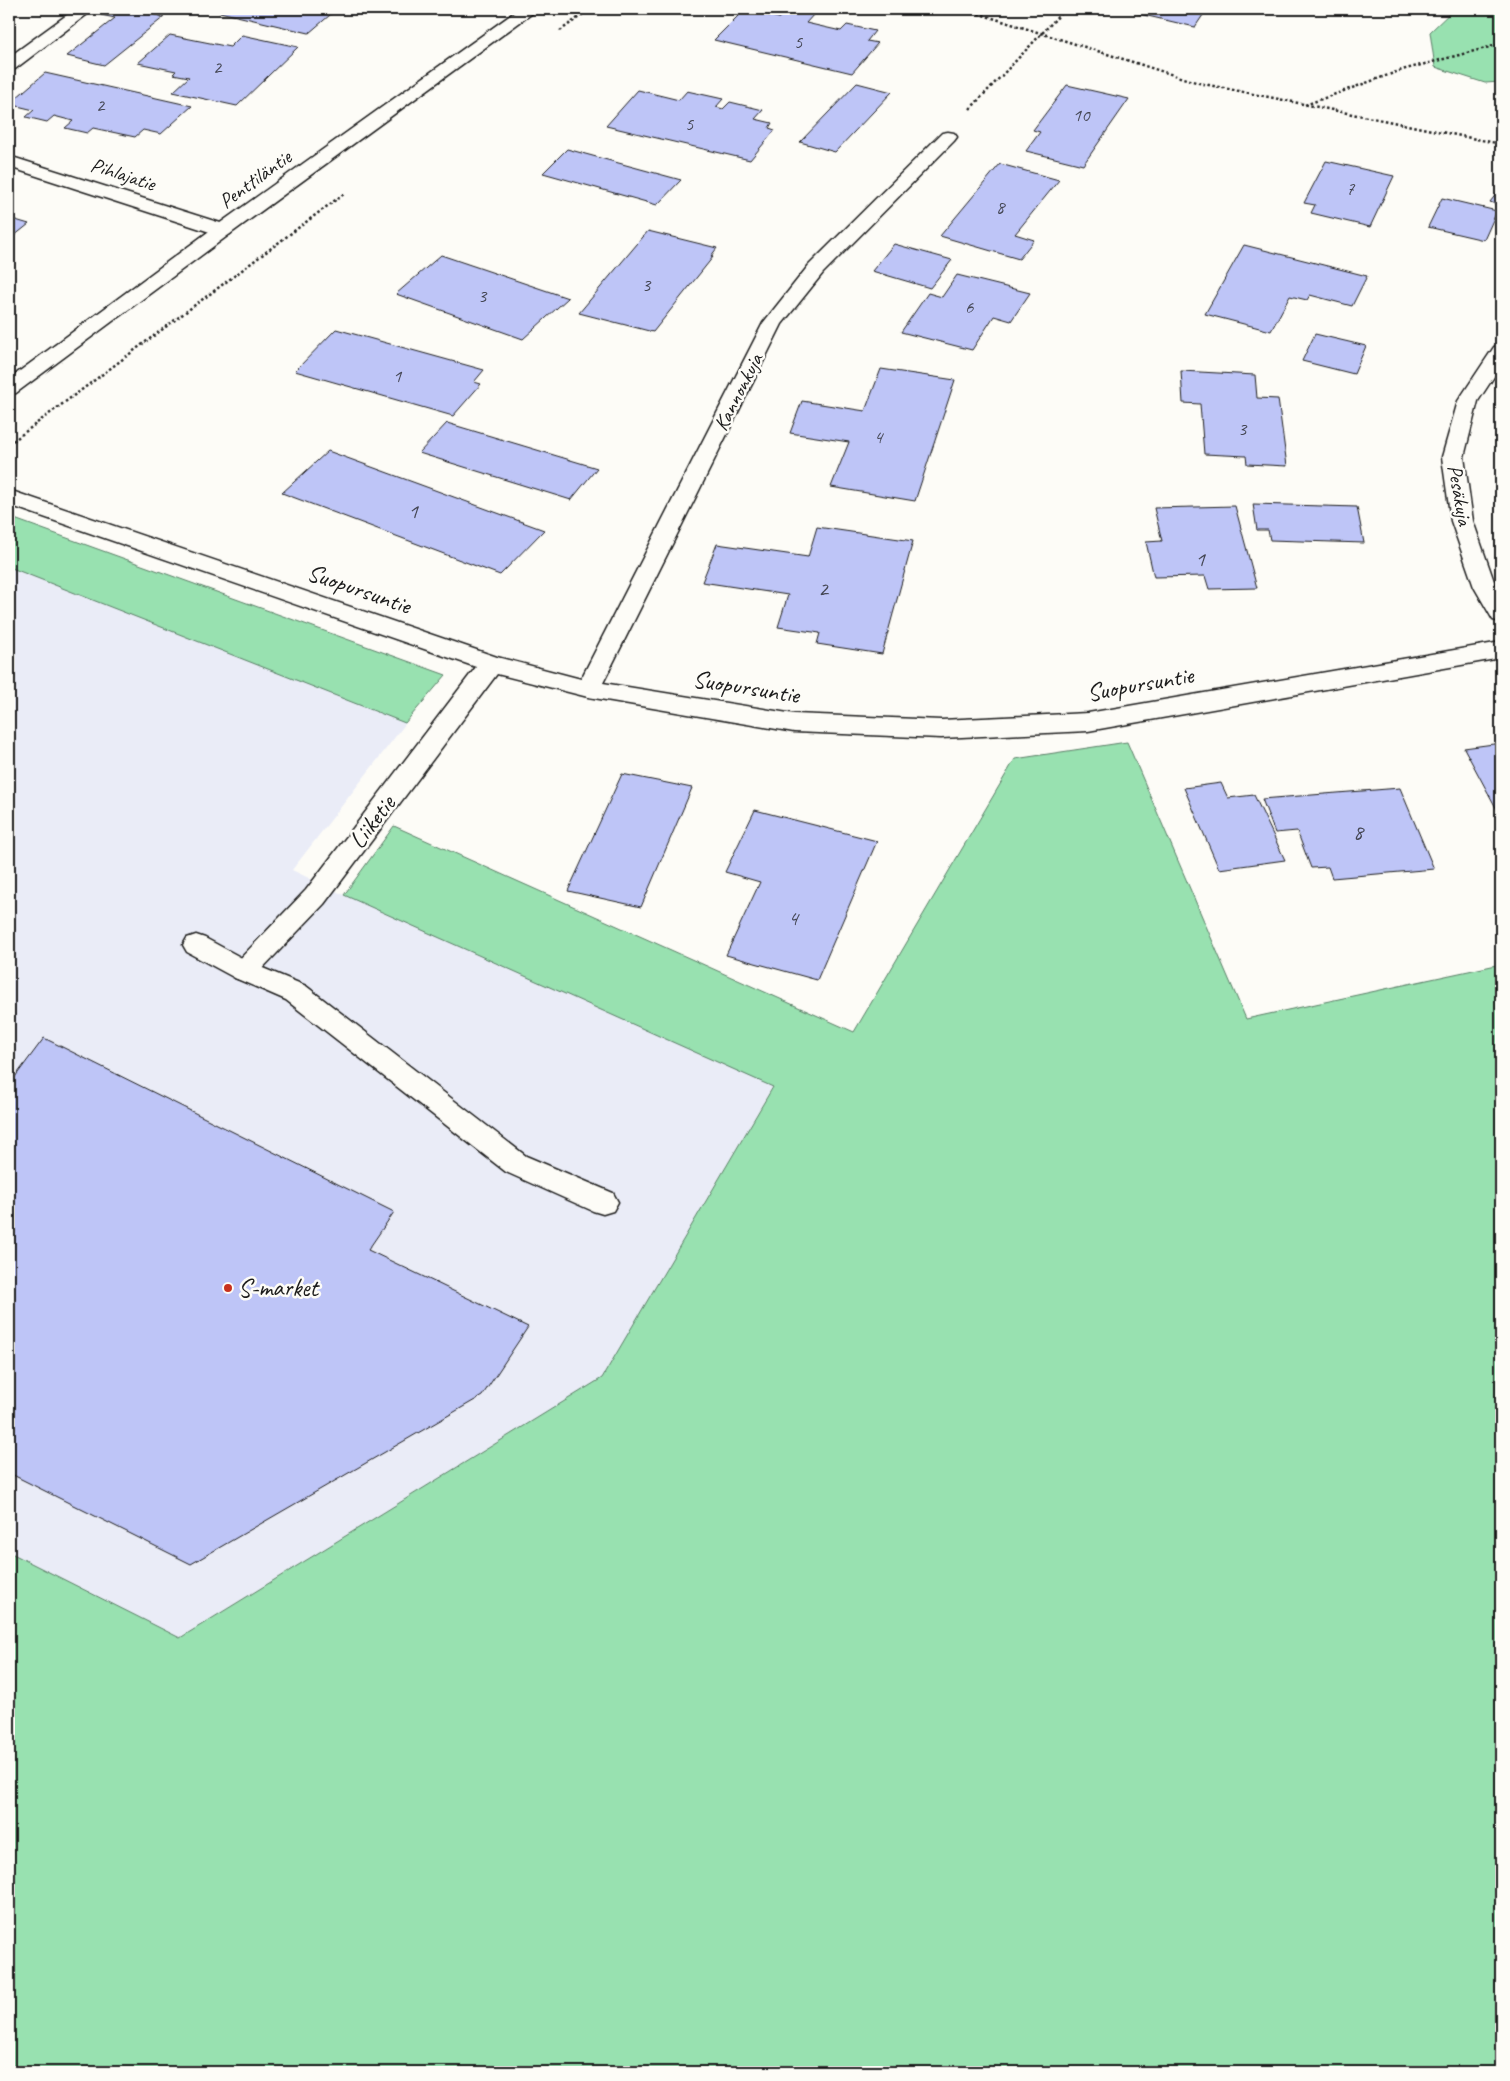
<svg xmlns="http://www.w3.org/2000/svg" width="1510" height="2081" viewBox="0 0 1510 2081" font-family="Caveat,sans-serif">
<style>
.built{fill:#eaecf7}
.green{fill:#98e1b0;stroke:#5a7e66}
.building{fill:#bec5f7;stroke:#1c1c1c}
.lines{fill:none;stroke-linecap:round;stroke-linejoin:round}
.lane-casing{stroke:#1c1c1c;stroke-width:3}
.street-casing{stroke:#1c1c1c;stroke-width:3}
.secondary-casing{stroke:#1c1c1c;stroke-width:3}
.path{stroke:#1c1c1c;stroke-width:2.5;stroke-dasharray:2.5 2.5;stroke-linecap:butt}
.lane{fill:#fdfcf7;fill-rule:evenodd}
.street{fill:#fdfcf7;fill-rule:evenodd}
.secondary{fill:#fdfcf7;fill-rule:evenodd}
.poi-dot{fill:#c8321e;stroke:#fdfcf7;stroke-width:2}
.labels{text-anchor:middle;dominant-baseline:central;stroke-width:5;stroke-linejoin:round;paint-order:stroke}
.far-number-label{font-size:19px;fill:#444653}
.far-street-label{font-size:21px;fill:#1c1c1c;stroke:#fdfcf7}
.number-label{font-size:22px;fill:#444653}
.street-label{font-size:25px;fill:#1c1c1c;stroke:#fdfcf7}
.poi-label{font-size:25px;fill:#1c1c1c;stroke:#fdfcf7;text-anchor:start}
</style>
<rect width="100%" height="100%" fill="#fdfcf7"/>
<filter id="ink" filterUnits="userSpaceOnUse"><feTurbulence type="fractalNoise" baseFrequency=".02" numOctaves="2"/><feDisplacementMap in="SourceGraphic" scale="10" xChannelSelector="R" yChannelSelector="G"/><feConvolveMatrix kernelMatrix="1 2 1 2 8 2 1 2 1" color-interpolation-filters="sRGB"/></filter>
<g filter="url(#ink)">
<path class="built" d="M9 567 406 723 292 870 344 895 773 1086 602 1378 179 1638 9 1552Z"/>
<path class="green" d="M1454 9H1501V82L1485 83 1435 67 1430 32Z
M9 517 446 675 405 723 9 567Z
M1127 742 1246 1019 1501 964V2072H9V1552L180 1638 602 1378 773 1087 344 895 394 826 854 1032 1015 759Z"/>
<path class="building" d="M109 9H130L164 17 104 65 67 56 115 18 101 15Z
M207 9H337L309 33Z
M788 9 814 14 806 23 841 31 847 25 875 31 867 41 878 43 852 73 714 40 744 10 779 18Z
M1138 9H1229L1225 14 1207 9 1195 27 1135 13Z
M170 35 230 47 242 35 298 47 237 106 173 92 189 77 173 74 176 71 138 63Z
M45 73 192 106 161 134 143 130 135 137 93 128 87 133 65 128 73 121 54 116 47 122 26 117 34 110 9 104Z
M857 83 892 92 835 152 800 142Z
M1067 85 1129 99 1083 165 1026 151 1040 132 1033 130Z
M638 90 679 100 687 91 723 99 716 107 723 109 730 102 763 110 755 119 772 123 769 128 775 130 750 160 606 126Z
M567 149 681 180 657 205 543 173Z
M1326 161 1394 176 1370 227 1311 213 1315 205 1304 203Z
M1000 164 1059 180 1015 234 1034 240 1019 259 940 236Z
M1501 188V206L1490 202Z
M1442 198 1497 211 1484 240 1428 227Z
M9 218 29 224 9 240Z
M648 231 717 248 711 256 713 257 653 332 579 313Z
M894 244 952 260 930 288 872 271Z
M1244 245 1367 276 1352 306 1310 295 1307 300 1290 296 1271 331 1205 314Z
M441 255 568 298 523 339 396 294Z
M957 275 1030 293 1011 321 994 316 972 350 901 332 928 293 942 297Z
M336 329 484 370 474 382 481 384 453 416 295 371Z
M1315 334 1366 346 1354 374 1302 361Z
M881 369 955 380 915 501 831 487 849 442 790 433 802 401 865 411Z
M1181 371 1255 375 1257 398 1278 399 1287 466 1247 464 1246 456 1204 454 1200 404 1183 403Z
M447 423 597 468 571 500 419 453Z
M328 451 544 530 500 575 282 493Z
M1253 504 1357 507 1364 543 1270 540 1268 530H1257Z
M1235 506 1257 588 1209 589 1205 576 1154 577 1146 542 1162 541 1154 508Z
M817 527 913 541 882 654 817 644 820 633 778 627 788 595 702 582 717 544 808 557Z
M1501 743V817L1464 748Z
M622 774 692 788 641 907 568 891Z
M1221 783 1228 798 1254 795 1285 860 1219 869 1184 788Z
M1400 788 1434 869 1332 878 1328 867 1311 868 1297 831 1275 833 1262 799Z
M755 810 877 841 817 980 726 955 760 882 725 872Z
M44 1038 394 1212 368 1250 528 1327 482 1396 191 1564 9 1473V1085Z"/>
<g class="lines">
<g class="lane-casing">
<path id="lane" d="M196 935 205 938 253 964 306 986 526 1156 613 1193 618 1202 613 1211 603 1214 593 1211 506 1172 286 1000 235 978 187 952 183 945 187 938Z"/>
</g>
<g class="street-casing">
<path id="street" d="M75 9H94L15 69 9 70V57Z
M948 132 954 133 957 137 954 141 823 273 782 324 603 683 794 714 941 720 1088 713 1501 642V658L1088 731 941 738 794 732 588 697 497 674 324 904 253 978 244 981 235 978 231 971 235 964 306 890 476 667 9 505V490L497 657 581 679 763 323 809 265 942 133Z
M9 156 230 226 233 230 230 234 223 236 216 234 9 167Z
M1501 345V366L1478 401 1464 457 1473 521 1496 587 1501 595V622L1493 620 1474 587 1451 521 1442 457 1458 401 1494 347Z"/>
</g>
<g class="secondary-casing">
<path id="secondary" d="M519 9H538L230 234 16 393 9 395V379L216 226Z"/>
</g>
<path class="path" d="M964 9 1199 83 1501 144
M560 31 590 9
M1305 105 1402 70 1501 44
M970 109 1065 9
M9 444 345 193"/>
<use href="#lane" class="lane"/>
<use href="#street" class="street"/>
<use href="#secondary" class="secondary"/>
</g>
</g>
<circle class="poi-dot" cx="228" cy="1288" r="5"/>
<g class="labels">
<g class="far-number-label">
<text x="798" y="42">5</text>
<text x="217" y="67">2</text>
<text x="100" y="105">2</text>
<text x="1081" y="115">10</text>
<text x="689" y="124">5</text>
<text x="1350" y="189">7</text>
<text x="1000" y="207">8</text>
<text x="646" y="285">3</text>
<text x="482" y="296">3</text>
<text x="969" y="307">6</text>
<text x="397" y="376">1</text>
<text x="1242" y="429">3</text>
<text x="878" y="437">4</text>
</g>
<g class="far-street-label">
<text transform="translate(123 174) rotate(18)">Pihlajatie</text>
<text transform="translate(255 179) rotate(-36)">Penttiläntie</text>
<text transform="translate(738 392) rotate(-63)">Kannonkuja</text>
<text transform="translate(1460 495) rotate(80)">Pesäkuja</text>
</g>
<g class="number-label">
<text x="413" y="511">1</text>
<text x="1200" y="559">1</text>
<text x="823" y="589">2</text>
<text x="1358" y="832">8</text>
<text x="793" y="918">4</text>
</g>
<g class="street-label">
<text transform="translate(359 589) rotate(19)">Suopursuntie</text>
<text transform="translate(1140 684) rotate(-10)">Suopursuntie</text>
<text transform="translate(746 687) rotate(9)">Suopursuntie</text>
<text transform="translate(372 822) rotate(-53)">Liiketie</text>
</g>
<g class="poi-label">
<text x="238" y="1288">S-market</text>
</g>
</g>
<rect width="1510" height="2081" fill="none" stroke="#fdfcf7" stroke-width="30"/>
<rect x="15" y="15" width="1480" height="2051" fill="none" stroke="#1c1c1c" stroke-width="2" filter="url(#ink)"/>
</svg>
